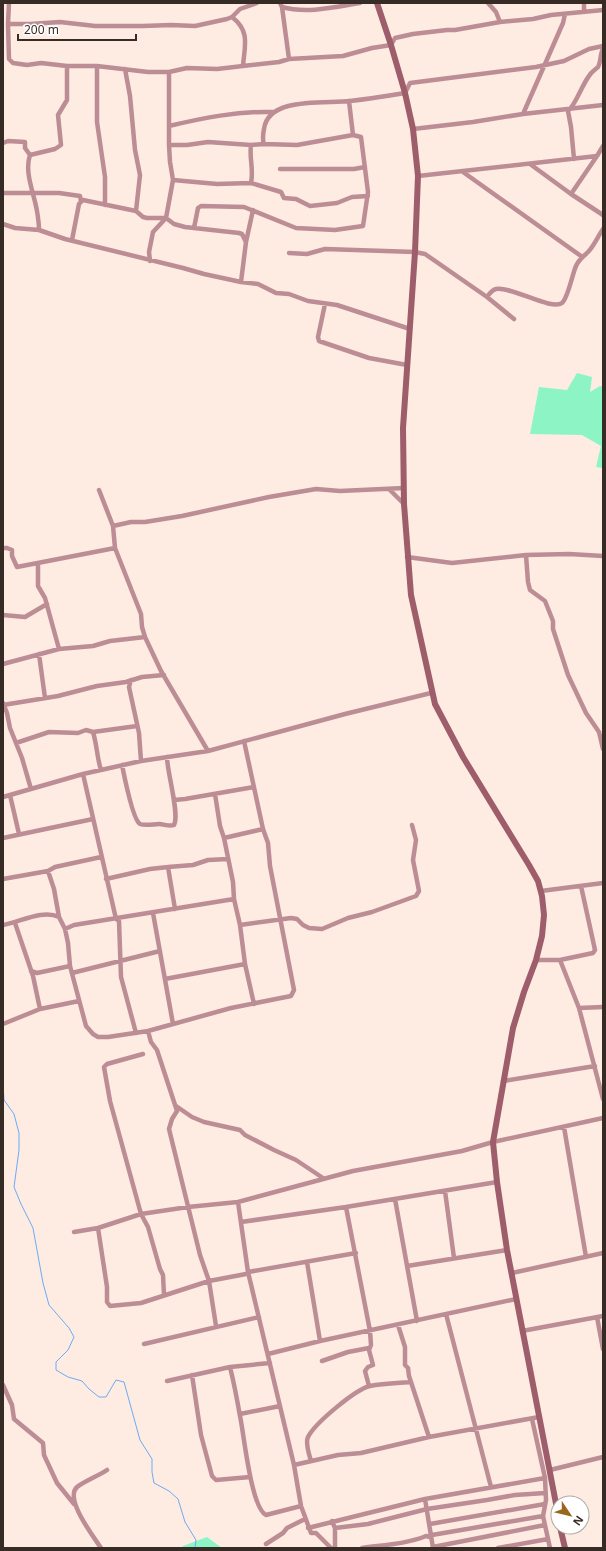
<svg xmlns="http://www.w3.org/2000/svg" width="606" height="1551" viewBox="0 0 606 1551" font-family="'Noto Sans',sans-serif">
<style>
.green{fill:#8df4c6}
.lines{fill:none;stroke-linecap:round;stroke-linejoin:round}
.stream{stroke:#6babf6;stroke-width:1}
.minor{stroke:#bc8d95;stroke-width:4.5}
.secondary{stroke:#9e5d6a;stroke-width:6}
</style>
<rect width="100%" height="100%" fill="#feebe1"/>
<path class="green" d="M577 373 592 377 590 392 600 386 603 387V468L596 467 601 446 582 435 530 434 539 387 567 390Z
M207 1537 222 1548H182L183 1546Z"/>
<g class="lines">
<path class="stream" d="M3 1084 4 1100 14 1114 19 1133V1150L14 1187 21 1204 33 1228 43 1283 49 1305 69 1328 74 1337 68 1350 56 1362V1370L68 1377 82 1381 89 1389 99 1397H106L116 1380 124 1382 140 1440 152 1459V1472L154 1483 169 1491 178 1499 185 1522 196 1540 195 1548"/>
<path class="minor" d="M9 3 8 24 9 59 13 63 27 65 41 63 67 66H97L148 72H169L187 68 217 69 279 62 289 59 343 56 372 48 391 45 395 38 413 34 447 30H455L500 22 496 12 488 3
M280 3 282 7C307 14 335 7 360 3
M282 7 289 59
M584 12V3
M232 17C250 31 245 45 243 65
M500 22 533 19 551 15 603 10
M8 24H30L60 22 95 26H143L171 25 195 26 227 19 232 17 240 9 257 3
M97 66V122L105 177V205
M125 69 130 96 135 150 140 175 136 211
M523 114 603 105
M169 126C203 118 237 111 273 112
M413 129 473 122 523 114 563 23 565 14
M3 143 8 141 25 142V148L30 155
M264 144C262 139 263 134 264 129 268 96 326 104 350 101 368 99 387 96 405 93L410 83 536 67 564 61 589 49 603 46
M169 145H187L208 142 251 145 264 144 297 145 353 135
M574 159 571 127 568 111C575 106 582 85 589 76 591 72 595 70 598 67 601 62 600 54 603 49
M530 164 571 194 597 156
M280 169H354L365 167
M463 172 581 256
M418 176 597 156 603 146
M173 180 217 184 251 183 281 192 284 198 296 199 310 206 337 203 352 197 368 196
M251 183C254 170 249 158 251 145
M3 193H59L80 196 81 202
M571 194 603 215
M3 224 15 228 39 230 65 239 183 268 204 274 241 282 258 284 276 293 289 294 308 301 337 305 410 329
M194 228 198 208 201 206 244 207 296 228 335 230 363 226 368 192 361 137 353 135 349 101
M39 230C39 224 38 217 37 211 34 193 24 172 30 155L55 149 61 145 58 115 67 100V66
M72 240 79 204 83 200 136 211 143 217 147 218H166L174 224 185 227 239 233 242 234 246 242
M289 253 307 254 325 249 415 252 425 254 487 297C489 294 492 290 496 289 511 286 552 311 562 303 568 298 572 275 576 266 579 259 583 257 588 252 594 246 598 236 603 229
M150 261 149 252 153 232 166 218 173 180 170 162 169 145V72
M241 282 246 242 253 210
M487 297 514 319
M325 304 318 337 319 341 369 358 407 365
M389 489 404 504
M99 490 113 526
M3 548H7L12 550V556L17 567 115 548
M526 555 528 582 530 590 545 601 553 621V629L568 675 586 713 599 732 603 749
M407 557 452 563 526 555 569 554 603 556
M38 563V586L45 598 59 649
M3 615 25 617 47 604
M39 654 45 698
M3 664 59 649 93 646 110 641 145 637
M131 680 129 687 139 733 141 761
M3 703 7 713 10 728 22 758 31 789
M3 705 58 696 97 686 126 682 142 677 164 675
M93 732 137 726
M16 743 49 732 78 733 86 730 93 732C97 745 97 758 101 770
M208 751 161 671 145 637 142 627 141 614 115 548 113 526 131 522H145L182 516 269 497 316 489 340 491 404 488
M122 765C124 775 133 820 140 824 145 826 154 824 159 824 164 824 169 827 174 825 180 815 167 772 167 757
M83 774 116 919 119 921 121 977 136 1033
M215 794 220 826 224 838 233 882 234 899 240 925 245 964 254 1004
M10 795 19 834
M3 797 83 774 141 761 208 751 345 714 431 693
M174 800 185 799 254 787
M3 838 93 819
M224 838 263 829
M48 871 54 889 59 917 65 929 68 943 70 966 86 1026 93 1034 98 1037H108L148 1031 231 1008 291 996 294 990 270 866 268 843 263 829 244 741
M3 879 48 871 55 867 101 857
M106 879 150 869 168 867
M541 891 603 883
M175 909 168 867 193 865 208 860 228 859
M153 913 173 1024
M15 923 33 976 40 1009
M3 925C20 922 43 909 59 917
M240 925 291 918 297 919 303 925 309 928 322 929 348 918 372 912 416 896 419 891 413 860 416 840 412 825
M65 929 74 925 234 899
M536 960H560L593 953 595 950 581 886
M560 960 579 1008 603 1099
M31 971 37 973 70 966
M72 973 160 951
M165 979 245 964
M579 1008 603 1007
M3 1024 40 1009 79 1001
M148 1031 151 1042 157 1050 177 1111 172 1119 169 1129 200 1255 209 1281 216 1326
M143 1054 107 1064 104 1067 110 1101 141 1214 148 1227 160 1269 163 1275 164 1295
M503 1081 595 1066
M176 1106 192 1117 204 1122 240 1130 245 1135 274 1150 296 1160 323 1178
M564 1127 586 1257
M445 1191 454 1258
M395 1199 417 1321
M238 1202 248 1272 294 1465 301 1506 311 1533H316L331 1548
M346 1207 370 1331 371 1345 369 1350 373 1365 368 1367 365 1371 369 1386
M241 1222 346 1207 497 1182
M98 1228 107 1287V1302L110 1306 141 1303 209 1281 246 1274 248 1272 356 1253
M74 1232 98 1228 141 1214 188 1207 238 1202 353 1171 462 1151 493 1142 603 1118
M307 1262 320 1341
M407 1266 507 1250
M512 1273 603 1253
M446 1314 491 1487
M597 1317 603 1349
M398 1325 405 1347V1365L408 1368 409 1376 429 1437
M522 1331 603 1316
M144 1344 259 1317
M268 1354 320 1341 516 1299
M322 1361 348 1352 369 1348
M230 1367C234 1383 237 1399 240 1416 244 1434 251 1508 266 1515L301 1506
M192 1375 201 1435 212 1476 216 1480 250 1477
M167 1381 230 1367 270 1363
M3 1385 12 1405 14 1419 43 1443 44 1455 57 1483 74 1504
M240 1414 280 1406
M532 1419 545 1478 546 1500 543 1516 550 1548
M311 1461C309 1454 305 1443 308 1437 315 1423 356 1389 370 1386 383 1383 398 1383 411 1382
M294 1465 338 1455 361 1453 429 1437 539 1417
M550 1470 603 1457
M425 1499 433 1548
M332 1521 335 1528V1548
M430 1524 545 1504
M308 1528 425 1499 545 1478
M335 1528 368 1524 427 1509 487 1500 515 1495 545 1493
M266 1544 283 1533 287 1528 305 1519
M433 1547 545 1525
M101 1548C94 1537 64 1499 77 1487 83 1482 100 1475 107 1470
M362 1548C383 1545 407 1544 426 1536L430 1537 432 1535 543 1516
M498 1548 548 1539"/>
<path class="secondary" d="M377 3 391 45 405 93 413 129 418 176 415 252 403 428 404 504 411 595 435 704 463 757 529 865 538 881 542 896 544 915 542 936 536 960 524 992 513 1028 493 1142 497 1182 507 1250 558 1514
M560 1527 565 1548"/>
</g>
<rect width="606" height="1551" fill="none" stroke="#372c25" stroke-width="8"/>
<g transform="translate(570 1515) rotate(125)"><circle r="19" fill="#ffffff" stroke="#afaba8"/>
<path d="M0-3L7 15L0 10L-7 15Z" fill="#9b651e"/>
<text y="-6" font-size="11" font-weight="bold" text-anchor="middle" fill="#372c25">N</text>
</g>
<path d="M18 34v6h118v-6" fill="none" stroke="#372c25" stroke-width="2"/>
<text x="24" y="34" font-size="12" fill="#372c25" stroke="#ffffff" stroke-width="3" paint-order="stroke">200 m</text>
</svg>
